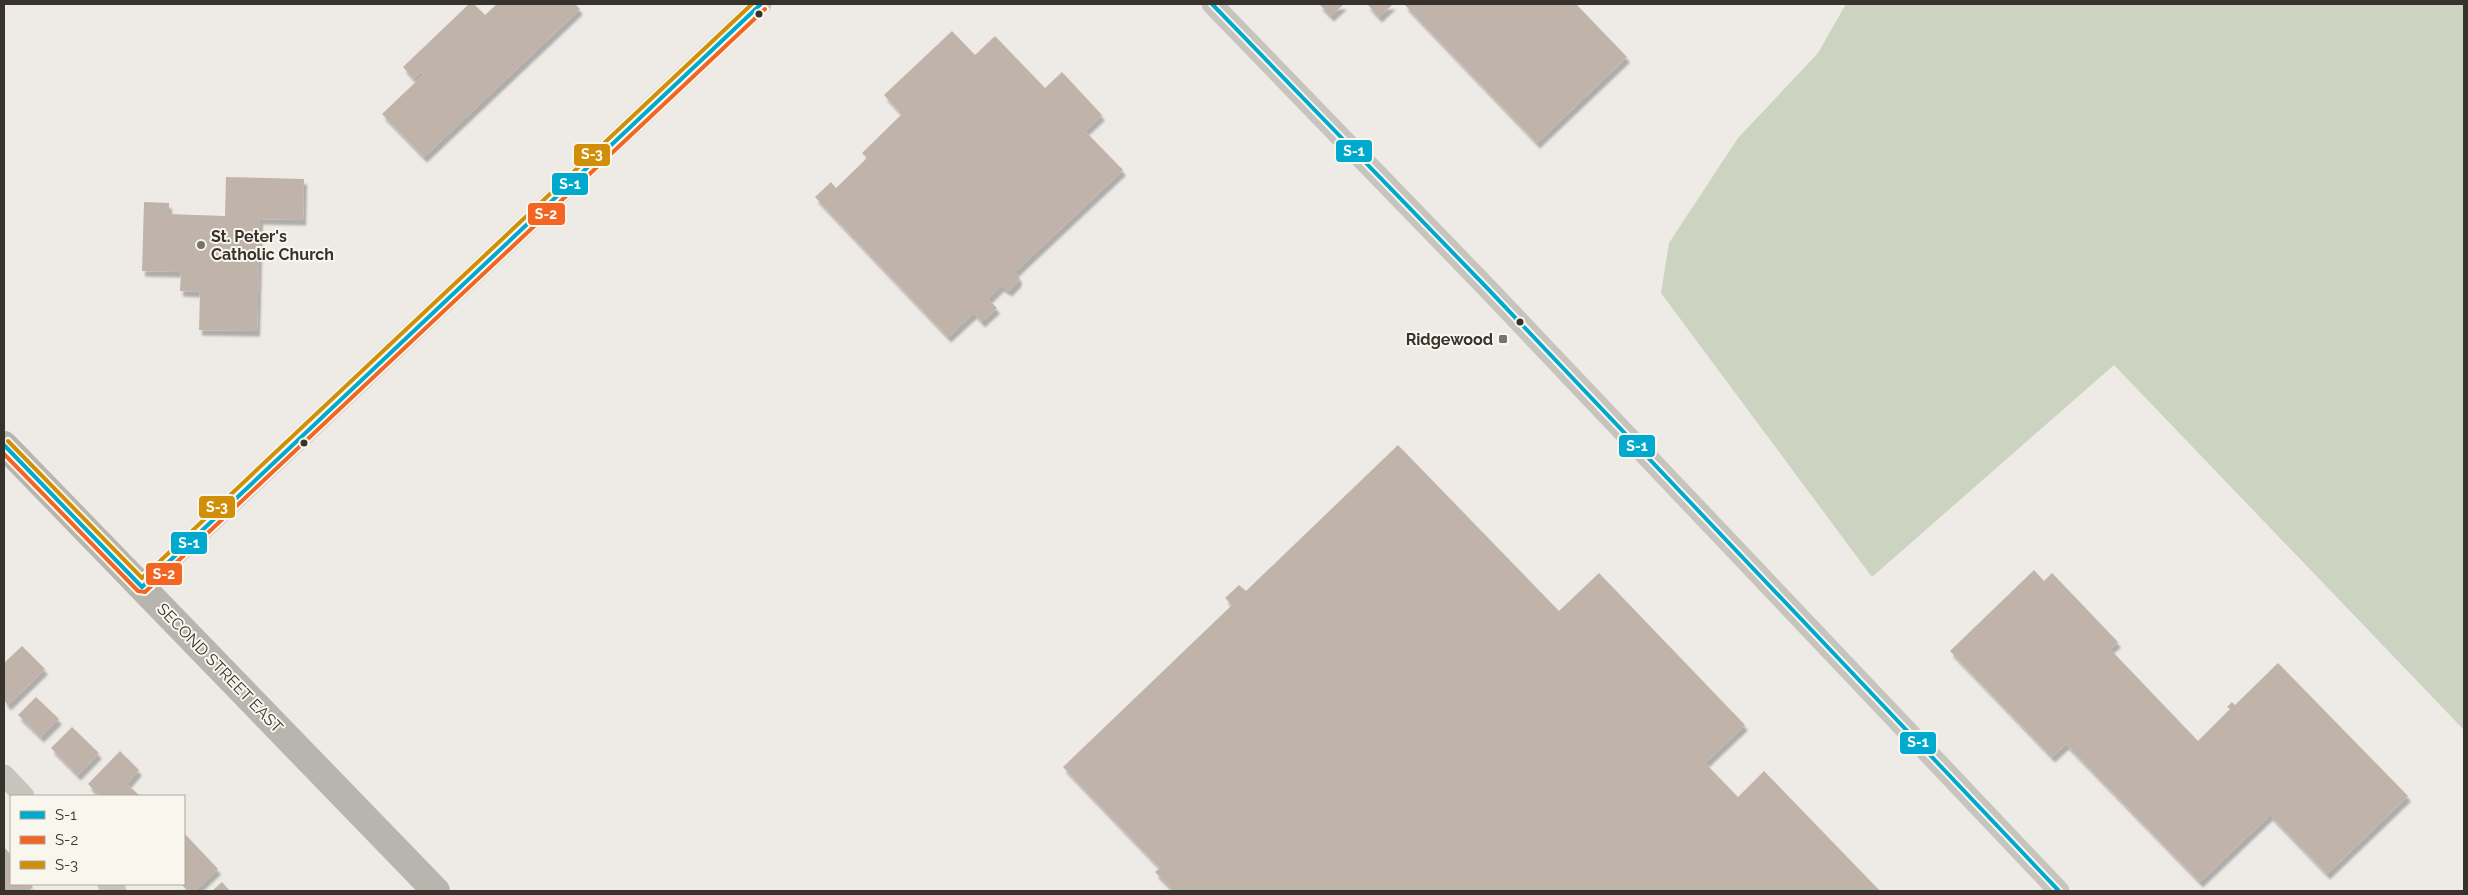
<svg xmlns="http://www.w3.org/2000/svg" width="2468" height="895" viewBox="0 0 2468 895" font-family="Raleway,sans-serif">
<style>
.green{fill:#ccd3c1}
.building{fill:#c0b3aa;filter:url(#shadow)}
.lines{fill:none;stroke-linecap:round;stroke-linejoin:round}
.street{stroke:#c7c4be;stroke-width:21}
.secondary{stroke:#b8b4ae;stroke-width:28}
.bus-1-casing{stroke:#f9f6ee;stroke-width:8}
.bus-2-casing{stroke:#f9f6ee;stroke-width:8}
.bus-3-casing{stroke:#f9f6ee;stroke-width:8}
.bus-1{stroke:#00a9ce;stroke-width:4}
.bus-2{stroke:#f26522;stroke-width:4}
.bus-3{stroke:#d18f09;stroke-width:4}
.bus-dot{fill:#38322c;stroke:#f9f6ee;stroke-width:2}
.poi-dot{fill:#78736d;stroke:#f9f6ee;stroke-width:2}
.labels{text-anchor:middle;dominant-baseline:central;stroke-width:4;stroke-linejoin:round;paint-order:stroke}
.poi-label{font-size:16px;font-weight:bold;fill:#38322c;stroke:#f9f6ee;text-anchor:start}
.street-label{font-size:16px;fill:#38322c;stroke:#f9f6ee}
.line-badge{stroke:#f9f6ee;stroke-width:2}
.badge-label{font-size:14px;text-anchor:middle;font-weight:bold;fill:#fff}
</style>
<defs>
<filter id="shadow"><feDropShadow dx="3" dy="5.5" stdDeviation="1" flood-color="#0004"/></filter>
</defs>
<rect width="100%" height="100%" fill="#eeebe6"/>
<path class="green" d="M1846 4H2464V730L2114 365 1872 577 1661 293 1669 243 1738 138 1818 53Z"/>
<path class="building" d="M469 4H474L485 15 497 4H575L580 9 424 157 382 114 424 74 421 72 414 79 403 67Z
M1319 4H1344L1331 16Z
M1367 4H1393L1379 17Z
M1404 4H1576L1627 57 1537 143Z
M952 31 975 55 995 36 1045 88 1062 72 1102 115 1085 131 1123 170 1015 272 1019 277 1018 282 1009 291 1001 286 988 299 997 308 982 322 974 313 948 337 815 197 831 182 836 188 867 158 862 153 902 114 884 95Z
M226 177 304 179 303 220 260 219 257 331 199 330 200 292 180 291 181 272 142 271 144 202 169 203V214L225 216Z
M1398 445 1559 611 1599 573 1745 725 1705 763 1738 797 1764 771 1880 891H1174L1155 872 1160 868 1063 767 1232 605 1225 598 1239 585 1246 591Z
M2034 570 2044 581 2052 573 2118 642 2110 649 2198 741 2230 709 2227 707 2232 702 2235 705 2278 663 2408 796 2327 874 2270 815 2200 882 2066 744 2052 757 1950 651Z
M22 646 45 669 8 705 4 700V663Z
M36 697 59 719 41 737 18 715Z
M72 727 99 753 78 775 51 748Z
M120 751 139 770 127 784 140 796H100L88 784Z
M184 833 218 869 195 891H188L181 884H184Z
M4 847 11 855V884H30L33 887 28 891H4Z
M222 882 230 891H212Z"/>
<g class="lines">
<path class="street" d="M1212 4 1489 290 2059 891
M142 587 761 4
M4 775 24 796
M108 884 116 891"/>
<path class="secondary" d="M4 445 436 891"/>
<g class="bus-1-casing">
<path id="bus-1" d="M1212 4 1489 290 2059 891
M4 445 142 587 761 4"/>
</g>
<g class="bus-2-casing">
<path id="bus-2" d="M4 454 138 591 145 592 765 9"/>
</g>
<g class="bus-3-casing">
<path id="bus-3" d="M8 441 142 578 752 4"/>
</g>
<use href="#bus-1" class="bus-1"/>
<use href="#bus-2" class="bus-2"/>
<use href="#bus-3" class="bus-3"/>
</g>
<g class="bus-dot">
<circle cx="759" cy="14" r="4.5"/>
<circle cx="1520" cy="322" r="4.5"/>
<circle cx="304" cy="443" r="4.5"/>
</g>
<g class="poi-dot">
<circle cx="201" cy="245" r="5"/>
<rect x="1498" y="334" width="10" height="10" rx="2.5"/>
</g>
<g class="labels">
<g class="poi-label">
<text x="211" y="236">St. Peter's<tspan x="211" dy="18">Catholic Church</tspan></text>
<text x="1493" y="339" text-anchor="end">Ridgewood</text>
</g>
<g class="street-label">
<text transform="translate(220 668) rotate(46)">SECOND STREET EAST</text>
</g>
</g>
<g class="line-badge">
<rect x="1335" y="139" width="38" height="24" rx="5" fill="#00a9ce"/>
<rect x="573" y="143" width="38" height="24" rx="5" fill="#d18f09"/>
<rect x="551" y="172" width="38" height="24" rx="5" fill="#00a9ce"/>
<rect x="527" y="202" width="39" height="24" rx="5" fill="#f26522"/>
<rect x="1618" y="434" width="38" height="24" rx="5" fill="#00a9ce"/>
<rect x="198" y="495" width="38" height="24" rx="5" fill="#d18f09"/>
<rect x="170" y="531" width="38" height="24" rx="5" fill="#00a9ce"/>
<rect x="145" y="562" width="38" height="24" rx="5" fill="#f26522"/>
<rect x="1899" y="731" width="38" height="24" rx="5" fill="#00a9ce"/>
</g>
<g class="badge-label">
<text x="1354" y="156">S-1</text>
<text x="592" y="159">S-3</text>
<text x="570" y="189">S-1</text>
<text x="546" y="219">S-2</text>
<text x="1637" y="451">S-1</text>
<text x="217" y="512">S-3</text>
<text x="189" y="548">S-1</text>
<text x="164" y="579">S-2</text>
<text x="1918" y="747">S-1</text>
</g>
<rect width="2468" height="895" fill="none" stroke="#38322c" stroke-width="10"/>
<rect x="10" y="795" width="175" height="90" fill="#f9f6ee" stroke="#aca8a0"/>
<rect x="20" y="811" width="25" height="8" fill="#00a9ce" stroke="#aca8a0"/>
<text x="55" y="820" font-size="15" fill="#38322c">S-1</text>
<rect x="20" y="836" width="25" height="8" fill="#f26522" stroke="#aca8a0"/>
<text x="55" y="845" font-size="15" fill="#38322c">S-2</text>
<rect x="20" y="861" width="25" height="8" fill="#d18f09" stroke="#aca8a0"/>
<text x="55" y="870" font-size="15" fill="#38322c">S-3</text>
</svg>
